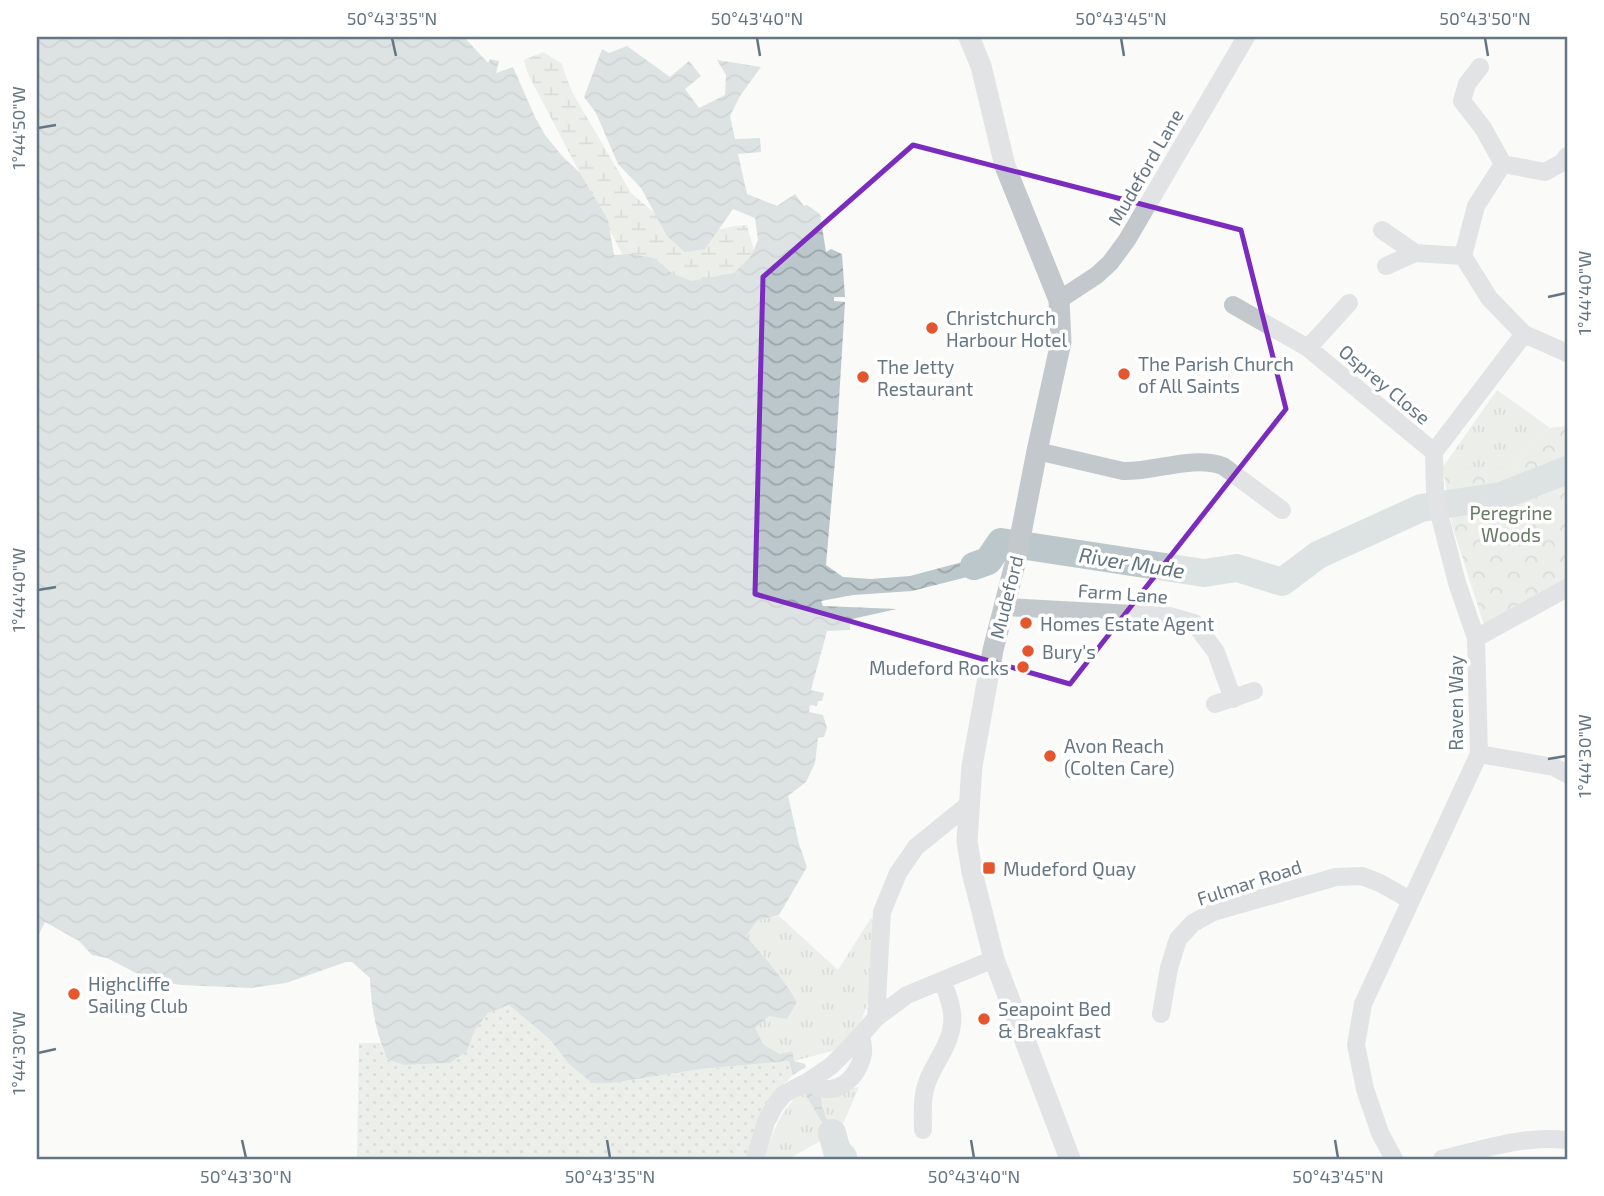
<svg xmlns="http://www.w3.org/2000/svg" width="1604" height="1196" viewBox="0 0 1604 1196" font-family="'Exo 2',sans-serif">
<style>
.grass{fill:url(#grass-tufts)}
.forest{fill:url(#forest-crowns)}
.wetland{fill:url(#wetland-marsh)}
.park{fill:url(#park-dots)}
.water{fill:url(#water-waves)}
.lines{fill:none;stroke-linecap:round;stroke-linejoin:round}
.river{stroke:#bbc7cb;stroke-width:28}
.minor{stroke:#c3c8cc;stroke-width:18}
.tertiary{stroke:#c3c8cc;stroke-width:21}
.marked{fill:none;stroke:#7b2cbf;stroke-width:5;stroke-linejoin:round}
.ticks{fill:none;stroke:#657683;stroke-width:2.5}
.poi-dot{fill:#e4572e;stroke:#fff;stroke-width:2.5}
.labels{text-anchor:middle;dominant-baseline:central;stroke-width:7;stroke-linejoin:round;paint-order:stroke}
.street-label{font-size:19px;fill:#657683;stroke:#fff}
.poi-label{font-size:19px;fill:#657683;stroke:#fff;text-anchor:start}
.park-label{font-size:19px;fill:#687a64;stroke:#fff}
.water-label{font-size:21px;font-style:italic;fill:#60757c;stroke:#fff}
.neatline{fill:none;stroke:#657683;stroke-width:2.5}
.ticks-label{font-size:18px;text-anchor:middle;fill:#657683}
</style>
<defs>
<pattern id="grass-tufts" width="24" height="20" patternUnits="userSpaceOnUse" patternTransform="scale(1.75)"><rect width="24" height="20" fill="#dadfd7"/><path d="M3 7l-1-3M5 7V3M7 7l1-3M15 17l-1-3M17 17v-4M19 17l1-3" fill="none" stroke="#b4b9b4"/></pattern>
<pattern id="forest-crowns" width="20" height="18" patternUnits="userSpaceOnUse" patternTransform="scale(1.75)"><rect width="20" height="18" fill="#dadfd7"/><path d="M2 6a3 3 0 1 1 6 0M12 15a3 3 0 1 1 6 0" fill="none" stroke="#b4b9b4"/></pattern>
<pattern id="wetland-marsh" width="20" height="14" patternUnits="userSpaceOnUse" patternTransform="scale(1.75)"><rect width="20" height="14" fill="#dadfd7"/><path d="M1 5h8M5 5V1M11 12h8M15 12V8" fill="none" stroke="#b4b9b4"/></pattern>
<pattern id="park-dots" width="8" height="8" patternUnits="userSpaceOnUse" patternTransform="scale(1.75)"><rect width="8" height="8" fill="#dadfd7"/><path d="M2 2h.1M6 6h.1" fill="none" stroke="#b4b9b4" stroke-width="1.8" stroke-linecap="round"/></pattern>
<pattern id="water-waves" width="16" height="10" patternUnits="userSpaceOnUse" patternTransform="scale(1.75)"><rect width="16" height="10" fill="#bbc7cb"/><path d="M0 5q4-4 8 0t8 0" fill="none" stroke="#9ca6aa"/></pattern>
</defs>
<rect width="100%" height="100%" fill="#fafaf8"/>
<path class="grass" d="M1497 390 1550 428 1511 467H1443Z
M779 916 838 970 871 918 876 922 872 983 866 1008 858 1028 836 1050 794 1061 763 1044 754 1028 769 1016 797 1002C783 978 765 956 746 936L757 921Z
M859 1087 842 1126 834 1131 823 1112 821 1095Z
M804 1092 829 1136 792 1157 793 1159H764C772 1135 781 1106 804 1092Z"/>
<path class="forest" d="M1567 426V581L1484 625 1452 525 1443 467H1511L1550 428Z"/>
<path class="wetland" d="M543 52 561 63 572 92 631 193 683 237 735 226 747 225 758 267 717 292 627 263 528 74 524 60Z"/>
<path class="park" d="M509 1005 550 1041 568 1063 612 1083 701 1069 790 1061 793 1075 774 1093 749 1159H357L359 1043H380L387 1059 404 1065 450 1063 467 1051 475 1030 488 1013Z"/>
<path class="water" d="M37 37H464L488 63 490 59 499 61 496 73 513 67 535 117 545 135 563 157 580 173 608 220 614 255 631 254 654 258 673 274 692 281 734 273 751 256 758 240 755 218 733 209 705 249 685 252 667 236 641 188 618 164 596 113 584 97 602 49 609 53 627 46 670 77 689 61 701 76 685 89 699 108 725 95 726 75 717 60 761 67 740 96 730 116 735 139 760 138 761 152 738 154 747 194 777 206 795 194 804 206 807 205 820 214 826 252 831 249 842 254 845 297H834V301L845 302 836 449 826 565 843 577 871 579 910 576 981 557 1004 531 1001 549 991 571 912 591 853 595 821 601 823 606 897 609 852 619 850 622V630L827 631 811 690 824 693 822 701H818L817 706 810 705 809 712 823 715 827 728 824 737 818 738 815 763 806 782 788 796 799 844 807 867 779 915 757 921 746 936C765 957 783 978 797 1002L787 1019 769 1016 755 1028 763 1044 780 1054 792 1051 794 1061 805 1064 806 1067 793 1075 789 1061 701 1069 612 1083H592L568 1063 550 1040 509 1005 488 1013 475 1030 467 1051 450 1063 404 1065 387 1059C376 1032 371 1008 370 978L352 962H346L286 983 251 988 181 985 153 980 134 972 107 958 92 955 79 941 45 922 37 938Z
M812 1090 821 1095 823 1112 834 1131 829 1135 804 1092Z"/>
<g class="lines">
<path class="river" d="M974 566 988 561 1001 542 1204 573 1237 568 1282 582 1318 555 1421 508 1501 496 1567 470
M832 1133 837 1151 843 1157V1159"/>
<path class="minor" d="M1480 67 1467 84 1462 101 1483 128 1503 164 1476 206 1463 256 1489 298 1524 334 1567 353
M1503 164 1545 172 1563 162 1567 156
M1382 230 1415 253 1463 256
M1386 266 1415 253
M1059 300 1097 275 1110 263 1127 240 1246 37
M1233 305 1308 348 1434 452
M1308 348 1349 303
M1037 451 1123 471C1156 472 1191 455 1223 466L1282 510
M1005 607 1169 616 1194 623 1216 652 1233 699
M1476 638 1567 588
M1215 704 1254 691
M1479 754 1554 767 1567 774
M1161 1014 1169 968 1178 939 1193 923 1213 912 1336 877 1362 876 1380 883 1410 900
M876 1018 882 912 898 873 916 847 969 804
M809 1081C832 1102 859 1079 863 1053 864 1048 862 1041 861 1036
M923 1130C923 1113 921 1097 928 1080 935 1062 950 1045 952 1024 954 1009 947 995 943 981
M755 1159 766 1122 775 1105 784 1094 809 1081 831 1066 853 1044 876 1018 907 995 994 959
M1394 1159 1380 1133 1365 1089 1356 1045 1363 1004 1479 754 1476 638 1457 583 1439 513 1435 491 1434 452 1524 334
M1442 1159C1484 1149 1524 1135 1567 1140"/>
<path class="tertiary" d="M969 37 981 66 1005 166 1059 300 1061 342 1037 451 1015 564 993 650 972 766 967 841 972 872 994 959 1070 1159"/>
</g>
<path d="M0 0H1604V1196H0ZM913 145 1241 230 1286 409 1070 684 755 594 763 277Z" fill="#fafaf8" fill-opacity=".55" fill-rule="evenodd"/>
<path class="marked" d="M913 145 1241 230 1286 409 1070 684 755 594 763 277Z"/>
<path class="ticks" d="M392 38 396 56M757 38 760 56M1121 38 1124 56M1485 38 1488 56M38 128 56 125M1548 297 1566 293M38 590 56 587M1548 759 1566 756M38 1053 56 1049M242 1140 246 1158M607 1140 610 1158M971 1140 974 1158M1335 1140 1338 1158"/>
<g class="poi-dot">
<circle cx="932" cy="328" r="7"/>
<circle cx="1124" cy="374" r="7"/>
<circle cx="863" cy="377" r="7"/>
<circle cx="1026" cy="623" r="7"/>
<circle cx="1028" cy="651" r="7"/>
<circle cx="1023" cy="667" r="7"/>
<circle cx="1050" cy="756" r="7"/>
<rect x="982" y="861" width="14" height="14" rx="3.5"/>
<circle cx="74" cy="994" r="7"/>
<circle cx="984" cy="1019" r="7"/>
</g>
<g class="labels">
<g class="street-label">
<text transform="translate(1145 167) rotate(-60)">Mudeford Lane</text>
<text transform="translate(1385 384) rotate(40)">Osprey Close</text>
<text transform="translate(1123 593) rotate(4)">Farm Lane</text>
<text transform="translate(1006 597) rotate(-76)">Mudeford</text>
<text transform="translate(1455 703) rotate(-90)">Raven Way</text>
<text transform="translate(1249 882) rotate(-18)">Fulmar Road</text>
</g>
<g class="poi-label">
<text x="946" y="317">Christchurch<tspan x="946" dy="22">Harbour Hotel</tspan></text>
<text x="1138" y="363">The Parish Church<tspan x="1138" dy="22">of All Saints</tspan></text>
<text x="877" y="366">The Jetty<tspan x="877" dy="22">Restaurant</tspan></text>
<text x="1040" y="623">Homes Estate Agent</text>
<text x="1042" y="651">Bury's</text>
<text x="1009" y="667" text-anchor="end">Mudeford Rocks</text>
<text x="1064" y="745">Avon Reach<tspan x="1064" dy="22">(Colten Care)</tspan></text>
<text x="1003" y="868">Mudeford Quay</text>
<text x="88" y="983">Highcliffe<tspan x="88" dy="22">Sailing Club</tspan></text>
<text x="998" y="1008">Seapoint Bed<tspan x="998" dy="22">&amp; Breakfast</tspan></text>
</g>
<g class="park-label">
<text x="1511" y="512">Peregrine<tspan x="1511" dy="22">Woods</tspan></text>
</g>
<g class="water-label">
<text transform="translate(1132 562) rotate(9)">River Mude</text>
</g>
</g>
<rect width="1604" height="1196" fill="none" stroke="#ffffff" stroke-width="77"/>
<rect x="38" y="38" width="1528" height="1120" class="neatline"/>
<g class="ticks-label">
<text x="392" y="25">50°43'35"N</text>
<text x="757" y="25">50°43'40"N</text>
<text x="1121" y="25">50°43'45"N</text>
<text x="1485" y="25">50°43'50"N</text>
<text transform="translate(19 128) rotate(-90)" y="6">1°44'50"W</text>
<text transform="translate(1585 293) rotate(-90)" y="6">1°44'40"W</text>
<text transform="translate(19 590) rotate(-90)" y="6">1°44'40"W</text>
<text transform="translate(1585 756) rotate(-90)" y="6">1°44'30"W</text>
<text transform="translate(19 1053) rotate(-90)" y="6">1°44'30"W</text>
<text x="246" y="1183">50°43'30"N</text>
<text x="610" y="1183">50°43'35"N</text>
<text x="974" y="1183">50°43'40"N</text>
<text x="1338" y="1183">50°43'45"N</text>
</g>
</svg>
